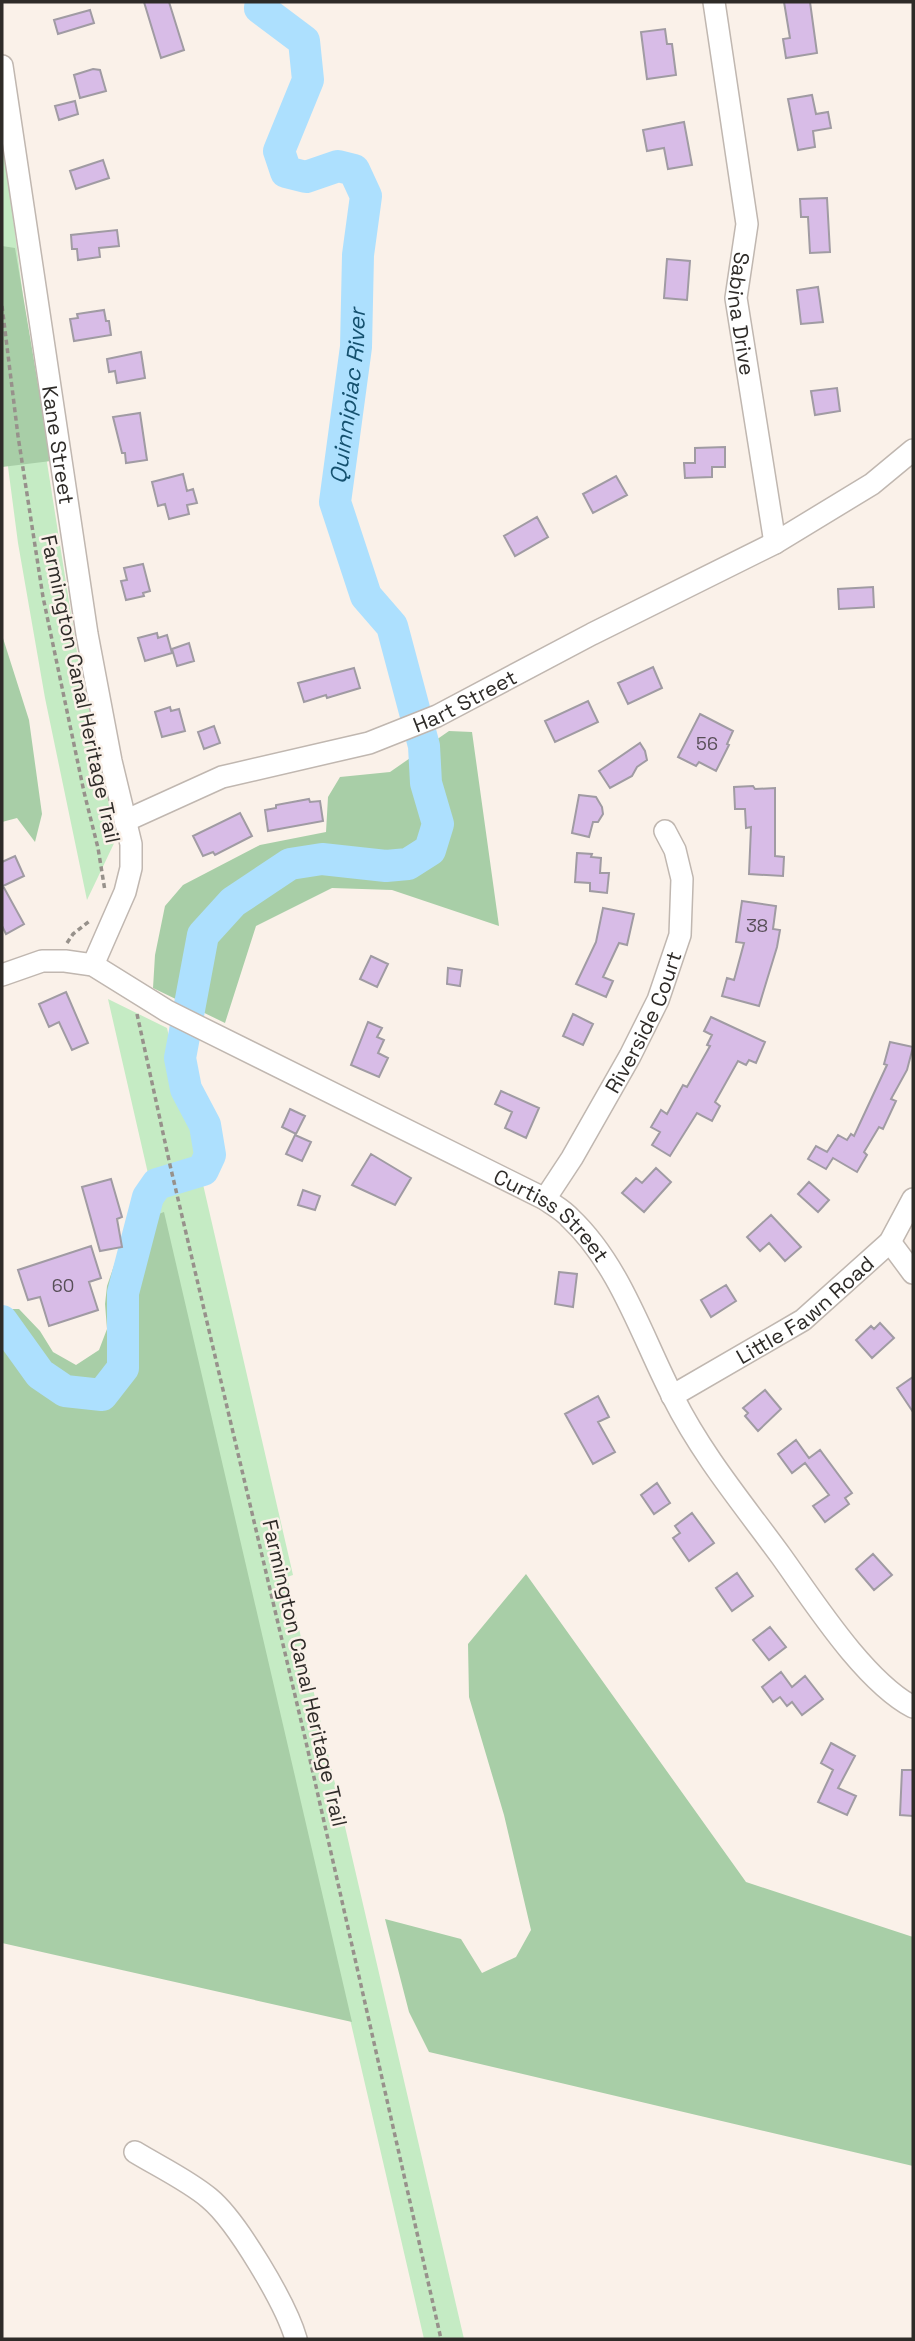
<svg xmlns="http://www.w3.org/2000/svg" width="915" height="2341" viewBox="0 0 915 2341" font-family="'Space Grotesk',sans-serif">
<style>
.green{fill:#c5ebc4}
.forest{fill:#a8cea7}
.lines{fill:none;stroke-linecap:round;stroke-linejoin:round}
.river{stroke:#ade0fe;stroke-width:32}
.building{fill:#d8bce7;stroke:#a09ba3;stroke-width:2}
.minor-casing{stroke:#c0b7b0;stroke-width:24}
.path{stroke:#97918b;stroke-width:3.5;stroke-dasharray:5 3.5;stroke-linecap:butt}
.minor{stroke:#fff;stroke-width:21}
.labels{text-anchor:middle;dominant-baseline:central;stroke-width:5;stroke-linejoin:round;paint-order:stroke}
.number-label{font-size:18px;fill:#584f58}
.street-label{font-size:21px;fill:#2e2b28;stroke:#faf1e9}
.water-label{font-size:23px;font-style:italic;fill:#15516f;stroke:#faf1e9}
</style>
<rect width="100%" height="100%" fill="#faf1e9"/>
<path class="green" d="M2 129 31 361 79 665 118 835 87 900 45 698 18 543 2 421Z
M108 999 167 1028 293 1575 287 1577 464 2339H424L250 1587 243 1588Z"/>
<path class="forest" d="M2 246 15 248 51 461 2 467Z
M2 635 29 720 42 814 35 842 17 818 2 822Z
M449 731 472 732 499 926 392 890 332 888 256 926 225 1023 153 988 155 955 165 906 183 885 260 845 326 832 328 797 340 777 390 772Z
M164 1212 352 2022 2 1943V1309H19L40 1331 53 1352 76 1365 99 1350 107 1329 105 1304 107 1286 128 1225Z
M526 1574 746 1882 913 1937V2166L429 2052 409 2012 385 1919 461 1939 482 1973 516 1957 531 1930 504 1815 469 1697 468 1644Z"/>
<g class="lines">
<path class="river" id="s1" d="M2 1321 40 1374 65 1391 102 1395 123 1368V1293L148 1197 157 1184 203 1170 210 1155 205 1125 186 1089 180 1058 203 935 233 902 290 864 322 859 386 866 408 864 430 850 438 824 426 783 424 746 392 626 366 596 335 502 356 347 358 255 366 196 354 170 338 166 306 177 286 172 279 151 308 80 304 41 260 8 261 2"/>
</g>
<path class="building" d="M144 2H169L184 50 161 58Z
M784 2H810L817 53 786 58 783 39 790 38Z
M90 10 94 23 58 34 54 20Z
M665 29 667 44H672L676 75 647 79 641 32Z
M93 69 100 70 106 91 80 98 74 75Z
M812 95 816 114 828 112 831 128 813 131 815 147 798 150 788 99Z
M75 101 78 114 59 120 55 106Z
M684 122 692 165 668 169 664 148 647 151 643 130Z
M103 160 109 178 76 189 70 171Z
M827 198 830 252 810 253 808 217H801L800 199Z
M117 230 119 246 99 248 100 257 78 260 77 249H72L71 235Z
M667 259 690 261 687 300 664 298Z
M818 287 823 322 801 324 797 290Z
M104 310 106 321H109L111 335 74 341 70 319 78 318 77 314Z
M141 352 145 378 117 383 115 371 109 372 107 359Z
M837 388 840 411 815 415 811 391Z
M140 413 147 460 126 463 125 453H122L113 417Z
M725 447V467H712V477L685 478 684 463H695V448Z
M183 474 187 491 193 489 197 503 187 505 189 514 169 519 165 504 158 506 152 482Z
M616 476 627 495 593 513 583 494Z
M537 517 548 537 515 556 504 536Z
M143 564 150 591 143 593 144 596 126 600 121 581 127 580 124 568Z
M873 587 874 607 839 609 838 589Z
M157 633 158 638 167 635 172 653 145 661 138 638Z
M189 643 194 661 177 666 172 649Z
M653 667 662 688 628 704 618 683Z
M354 668 360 688 327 698 326 695 304 702 298 683Z
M588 701 598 722 555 742 545 721Z
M170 707 171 711 179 709 185 731 162 737 155 712Z
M700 714 733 731 727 744 729 745 716 771 699 762 696 766 678 757Z
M214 726 220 743 204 749 198 732Z
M640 743 645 751 647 760 637 767 632 776 610 788 599 771Z
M753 786 755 789 775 788V856L784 857 783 876 749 874 751 827 746 828 745 809H735L734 787Z
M579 795 596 797 602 807 603 814 598 822H593L589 837 572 833Z
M309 799 310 802 320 801 323 821 268 831 265 810 276 808V805Z
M240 813 252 836 215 855 213 852 203 856 193 836Z
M577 853 592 854 591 857 601 858 600 873H609L607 893 590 891V883L575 882Z
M15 856 24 876 3 886 24 924 6 934 2 926V862Z
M742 901 776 906 773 929 780 930 777 947 759 1006 722 996 727 978 734 980 744 943 736 942Z
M603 908 634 914 627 945 619 943 603 977 613 981 606 997 576 984 596 942Z
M371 956 388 964 377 987 360 979Z
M448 968 462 970 460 986 447 984Z
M66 992 88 1043 72 1050 59 1022 49 1027 39 1004Z
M573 1014 593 1024 583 1045 563 1036Z
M711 1017 765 1042 756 1063 749 1060 746 1065 738 1061 715 1102 720 1106 712 1121 697 1113 670 1156 652 1145 660 1132 651 1127 661 1110 667 1114 683 1085 687 1087 710 1046 707 1045 712 1035 704 1031Z
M368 1022 382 1028 377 1037 384 1040 378 1053 388 1058 379 1077 351 1065Z
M890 1042 913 1047 907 1070 891 1099 896 1101 883 1129 879 1127 864 1152 867 1155 857 1172 833 1158 826 1169 808 1159 816 1146 827 1152 838 1135 847 1140 851 1134 854 1136 887 1065 884 1064Z
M501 1091 539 1108 526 1138 505 1128 512 1112 495 1104Z
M290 1109 305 1116 296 1134 282 1127Z
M295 1135 311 1142 302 1161 286 1154Z
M371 1154 411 1178 395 1205 352 1185Z
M656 1168 671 1182 644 1212 622 1193 636 1178 642 1183Z
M111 1179 122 1217 117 1219 122 1247 100 1251 82 1187Z
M809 1182 829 1200 818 1212 798 1194Z
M303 1190 320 1196 315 1210 298 1205Z
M771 1215 801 1247 785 1261 769 1243 760 1251 747 1237Z
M91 1246 101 1278 89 1282 98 1310 49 1326 40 1297 28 1300 18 1270Z
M559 1272 577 1274 573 1307 555 1304Z
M726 1285 736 1301 711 1317 701 1300Z
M880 1323 894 1338 872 1358 856 1340 871 1326 874 1329Z
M913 1377V1412L897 1388Z
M765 1390 781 1409 758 1431 745 1416 748 1413 743 1408Z
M598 1396 609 1417 598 1422 615 1452 593 1464 565 1414Z
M796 1440 809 1458 820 1450 852 1493 845 1498 849 1504 825 1522 813 1506 829 1495 805 1463 792 1473 778 1454Z
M657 1483 670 1503 654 1514 641 1495Z
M692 1513 714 1543 689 1561 673 1538 680 1533 675 1526Z
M873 1554 892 1575 874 1590 856 1569Z
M737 1573 753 1596 732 1611 716 1588Z
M770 1627 786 1647 769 1660 753 1640Z
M781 1672 792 1687 805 1676 823 1699 802 1715 792 1702 787 1706 780 1697 773 1702 762 1687Z
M831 1743 855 1756 838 1788 856 1796 847 1815 818 1802 833 1770 821 1763Z
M902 1770H913V1816L900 1815Z"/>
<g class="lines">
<g class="minor-casing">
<g id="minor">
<path id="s2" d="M714 2 747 224 736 298 775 543"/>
<path id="s3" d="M2 66 87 634 111 761 131 844V868L125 892 93 965"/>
<path id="s4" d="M125 821 222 777 369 743 437 716 592 634 775 543 872 484 913 450"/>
<path id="s5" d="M2 975 42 961H65L93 965 167 1011 545 1199C553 1205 563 1210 570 1218 620 1265 642 1337 673 1397 702 1455 743 1504 781 1556 814 1602 864 1681 913 1707"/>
<path id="s6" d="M545 1199 572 1158 630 1056 658 1000 680 935 682 879 675 850 665 831"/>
<path d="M890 1242 913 1273"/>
<path id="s7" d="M672 1396 803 1320 890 1242 913 1199"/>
<path d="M135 2152C158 2166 189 2181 209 2198 237 2221 286 2304 296 2339"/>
</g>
</g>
<path class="path" d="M2 306 18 436 43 597 84 792 98 848 105 891
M67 943 73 934 91 920
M137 1014 170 1165 306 1742 441 2339"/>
<use href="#minor" class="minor"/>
</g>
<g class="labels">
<g class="number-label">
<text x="707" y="743">56</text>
<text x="757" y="925">38</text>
<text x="63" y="1285">60</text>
</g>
<g class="street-label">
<text stroke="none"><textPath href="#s2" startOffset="315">Sabina Drive</textPath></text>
<text stroke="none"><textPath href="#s3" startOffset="383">Kane Street</textPath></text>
<text transform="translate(81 689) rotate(78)">Farmington Canal Heritage Trail</text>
<text stroke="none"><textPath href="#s4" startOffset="362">Hart Street</textPath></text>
<text stroke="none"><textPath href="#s6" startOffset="203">Riverside Court</textPath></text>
<text stroke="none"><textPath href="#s5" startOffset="618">Curtiss Street</textPath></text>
<text stroke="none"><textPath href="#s7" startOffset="159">Little Fawn Road</textPath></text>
<text transform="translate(305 1673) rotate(77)">Farmington Canal Heritage Trail</text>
</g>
<g class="water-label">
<text stroke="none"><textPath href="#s1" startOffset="1384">Quinnipiac River</textPath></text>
</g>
</g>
<rect width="915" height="2341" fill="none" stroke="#2e2b28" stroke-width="7"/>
</svg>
